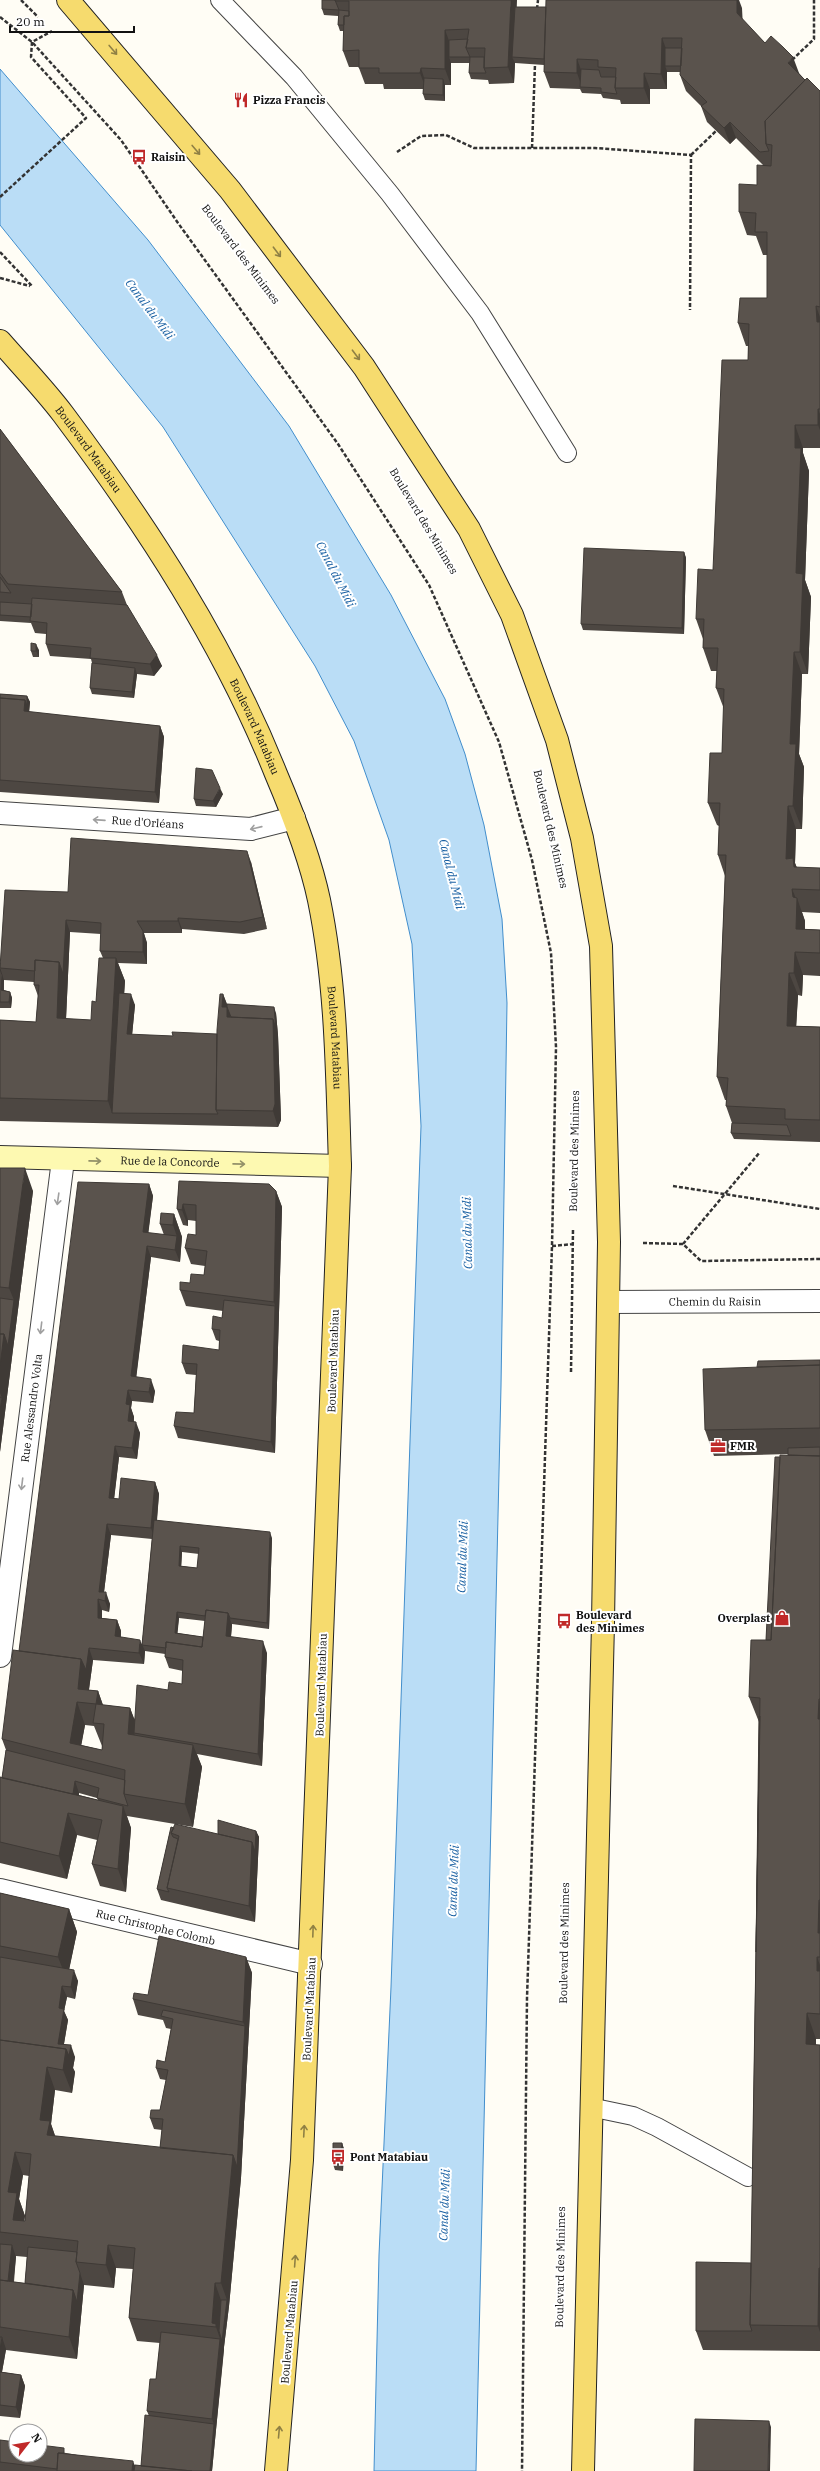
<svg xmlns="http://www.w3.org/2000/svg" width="820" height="2471" viewBox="0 0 820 2471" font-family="'IBM Plex Serif',serif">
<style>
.water{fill:#baddf6;stroke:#428ecc}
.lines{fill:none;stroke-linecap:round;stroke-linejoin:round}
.lane-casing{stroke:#444;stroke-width:20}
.street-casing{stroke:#444;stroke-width:24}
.secondary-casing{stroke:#333;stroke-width:24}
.primary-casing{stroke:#222;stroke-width:24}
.path{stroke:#333;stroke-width:2.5;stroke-dasharray:4 2;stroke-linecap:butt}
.lane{stroke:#fff;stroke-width:18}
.street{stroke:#fff;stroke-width:22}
.secondary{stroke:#fdf9b1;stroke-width:22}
.primary{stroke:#f6db6e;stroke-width:22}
.wall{fill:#4d4742;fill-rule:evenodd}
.shaded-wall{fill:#3f3a36}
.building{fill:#5a534d;stroke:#3f3a36;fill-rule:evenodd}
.oneway{stroke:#8f8044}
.oneway2{stroke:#a0a0a0}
.oneway3{stroke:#939169}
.labels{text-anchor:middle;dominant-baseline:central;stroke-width:4;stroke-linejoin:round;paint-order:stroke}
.poi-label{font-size:11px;font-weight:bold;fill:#111;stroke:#fff;text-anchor:start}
.street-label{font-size:11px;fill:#111;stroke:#fff}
.water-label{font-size:12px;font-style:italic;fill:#1a61a3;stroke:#fff}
</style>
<rect width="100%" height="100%" fill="#fffdf5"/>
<path class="water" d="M0 69 148 240 289 426 391 595 445 699 465 754 484 825 502 919 507 1003 501 1386 476 2471H374L379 2255 391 1987 421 1126 412 944 389 840 354 741 315 666 163 427 0 225Z"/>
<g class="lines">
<g class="lane-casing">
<path id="lane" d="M220 0 294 77 390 194 480 313 567 453
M590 2107 633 2116 657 2127 748 2177"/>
</g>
<g class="street-casing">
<g id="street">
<path id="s1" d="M0 813 251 829 294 818"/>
<path id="s2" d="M609 1302 820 1301"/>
<path id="s3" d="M0 1656 63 1160"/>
<path id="s4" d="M0 1890 311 1964"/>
</g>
</g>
<g class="secondary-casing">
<g id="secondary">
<path id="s5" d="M0 1157 340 1166"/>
</g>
</g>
<g class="primary-casing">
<g id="primary">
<path d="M68 0 230 190 364 367 469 529 512 615 557 740 582 838 601 946 609 1242 603 1623 583 2471"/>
<path id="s6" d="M0 341C21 365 44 389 63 414 147 526 224 644 276 774 293 814 310 857 319 900 337 988 337 1077 340 1166L302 2160 276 2471"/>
</g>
</g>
<path class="path" d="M21 0 38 17
M537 9 538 0
M0 17 32 42 121 140 178 223 338 444 429 585 499 742 532 860 551 953 556 1047 552 1246 527 1998 522 2471
M792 60 814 39V0
M532 148 535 64
M397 152 421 136 446 135 474 148H595L691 155 690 310
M691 155 716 131
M0 197 86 118 31 57 32 42 52 31
M0 252 32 286
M0 278 30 286
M673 1186 820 1209
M643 1243 683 1244 701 1261 820 1259
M683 1244 760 1152
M552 1246 574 1244
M571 1372 573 1229"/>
<use href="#lane" class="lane"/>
<use href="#street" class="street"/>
<use href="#secondary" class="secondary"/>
<use href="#primary" class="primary"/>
</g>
<path class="wall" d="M322 0 517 7 742 8V19L765 43 799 73 805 80 820 91V448H803V453L809 471 805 580 811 597 808 674H802L799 754 804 767 802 829H796L795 863 797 868H820V913L802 912 805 921V929L820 930V976L803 975 802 996 798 995 796 1026 820 1027V1142L734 1139 731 1133 732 1123 726 1106V1100H725L717 1077 725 876 718 855 719 826 717 825 708 803 722 753 724 709 716 688 717 671H711L703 648V639L696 619 713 570 748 360V346H746L738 323 767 298V255H763L756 236 747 235 739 212 757 185 763 165 736 138 730 144 707 122 701 106 686 91 680 75V72H667V71V89H650V104H621L620 100 603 98 601 94 582 93 580 89 550 88 544 72V65L515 63 514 83 489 84 488 80 471 79 469 73 470 63H451V85H445V101L425 100 423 94V89H384L383 84H365L359 68V67H349L343 51 344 31H340L338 25V16L324 15 322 9Z
M0 429 122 592 127 605 162 666 154 676 137 674 134 698 92 694 90 688 92 663 91 659 50 656 46 644V634L35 633 31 623 0 621Z
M684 552 686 558 684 634 583 630 581 624Z
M39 650V657H33L31 651Z
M0 694 27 696 30 702 29 712 160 726 164 737 159 803 0 792Z
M223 794 216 807 196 806 194 799Z
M251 862 267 929 244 934 182 929V933H144L147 943V964L118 963 125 981 124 993 135 1005 132 1035 173 1036 217 1034 223 994 227 1004 276 1013 278 1035 281 1120 278 1127 0 1121V1020L36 1022 38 996 34 985V982L4 980V990L10 992 12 998 11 1008H0V963L68 892ZM70 932 101 934 100 951 103 958 96 1002 91 1020 66 1019Z
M0 1168 33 1191 0 1452Z
M179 1181 276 1191 282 1207 275 1453 178 1438 174 1426 194 1413 196 1375 186 1374 182 1363 219 1350V1341L216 1340 212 1329 222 1318 223 1311 186 1306 180 1290 190 1283 204 1275 205 1266 191 1264 185 1248 196 1235V1221L188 1220V1226L183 1225 177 1209Z
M149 1184 153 1196 148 1233 164 1235 160 1224 174 1214 182 1237 180 1262 151 1257 136 1377 155 1391 153 1403 132 1401 131 1408 134 1417V1421L140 1433 137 1459 119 1457 114 1498 119 1499 155 1482 159 1494 157 1521 272 1538 269 1629 232 1624 231 1637 267 1653 262 1766 197 1754 202 1767 193 1827 127 1816 131 1828 126 1892 100 1886 92 1864 97 1840 77 1835 67 1879 0 1863V1777L2 1778 6 1750 2 1739 19 1651ZM111 1535 152 1539 142 1645 121 1637V1631L117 1620 102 1618V1610L109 1612 110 1604 104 1592ZM182 1552 199 1554 197 1568 181 1566ZM179 1618 205 1621 203 1637 177 1633ZM145 1651 165 1654V1657L169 1668 183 1671 182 1684 168 1690 134 1719 130 1708 103 1705 98 1691 89 1690 90 1682 93 1660 144 1664ZM85 1725 94 1726 102 1746V1750L81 1745ZM79 1793 97 1798 98 1800 79 1795Z
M820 1360V2039H816V2045H820V2351L703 2350 696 2331 751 2263 759 1722 749 1697 766 1640 780 1457 788 1455V1454L714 1456 705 1430 757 1367Z
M171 1827 218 1834 256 1831 259 1837 255 1922 161 1900 157 1889Z
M0 1893 69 1909 77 1932 69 1969 78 1981 75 1999 67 1997 64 2011 68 2020 64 2044 75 2057 73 2068 75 2072 72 2093 55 2090 51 2124 55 2136 160 2148 162 2130 154 2129 150 2118 160 2110 166 2080 160 2079 156 2068 165 2062 171 2029 166 2028 163 2020 138 2015 133 1999 148 1995 246 1957 252 1973 241 2178 229 2306 224 2347 212 2471H0V2440L66 2453 141 2466 149 2416 147 2411 156 2379 160 2343 137 2341 129 2318 133 2269 116 2268 114 2288 84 2285 77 2359 6 2350 2 2372 21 2375 25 2386 20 2418 0 2416ZM23 2175 29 2176 25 2221H24L25 2216 19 2199ZM16 2256 27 2257 25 2283 14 2282Z
M342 2143 344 2149 343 2171 335 2170 333 2164Z"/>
<path class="shaded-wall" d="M511 0H517L515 57H512L515 63 514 83 508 67Z
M737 0H739L742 8 743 28 737 13Z
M445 30 451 46 449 57 451 63V85L445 69Z
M662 38 668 54 665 66 667 71V89L661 74Z
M793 57 799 73 794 79 788 63Z
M577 59 583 75 582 87 577 73Z
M421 68 426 84V89L420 73Z
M644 73 650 89V104L644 88Z
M443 79 445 85V101L443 95Z
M730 122 736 138 730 144 724 128Z
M816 306 820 317V331L817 322Z
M818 409 820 414V430L818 425Z
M795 425 803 448V453L809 471 805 580 811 597 808 674 800 652 796 573Z
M684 552 686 558 684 634 682 628Z
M36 644 39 650V657L36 651Z
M794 652 802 674 799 754 804 767 802 829 793 806 790 744Z
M157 655 162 666 154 676 150 664Z
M135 668 137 674 134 698 132 692Z
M27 696 30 702 28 723 24 711 25 700Z
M160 726 164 737 159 803 155 792Z
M220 788 223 794 216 807 213 801Z
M788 806 796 829 795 863 802 881V890L795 870 786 859Z
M247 851 251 862 267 929 263 917Z
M792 889 797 901V898L805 921 804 952 796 929Z
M178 918 182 929V933L178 921Z
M66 920 70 932 65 1041 57 1018 59 962Z
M143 931 147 943V964L143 952Z
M795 952 803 975 802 996 794 973Z
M116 958 125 981 117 1113H112L108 1101Z
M789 973 798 995 795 1049 787 1026Z
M2 975 4 980 3 996 1 990Z
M10 992 12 998 11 1008 9 1002Z
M131 994 135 1005 131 1046 127 1034Z
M223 994 229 1010 233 1027 222 1007Z
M274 1007 276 1013 278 1035 281 1120 278 1127 273 1111V1019Z
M25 1168 33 1191 0 1452V1410L2 1398 0 1393V1366L4 1334 14 1300 9 1288Z
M149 1184 153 1196 147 1244 143 1232Z
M276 1191 282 1207 275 1453 271 1442 275 1306 274 1302Z
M183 1204 188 1220V1226L182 1210Z
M174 1214 182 1237 181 1248 173 1225Z
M177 1236 181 1248 180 1262 175 1250Z
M147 1246 151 1257 135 1388 131 1376Z
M151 1379 155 1391 153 1403 149 1392Z
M128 1390 132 1401 131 1408 134 1417 132 1432 128 1421 126 1404Z
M136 1422 140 1433 137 1459 132 1448Z
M115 1446 119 1457 113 1509 109 1498Z
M155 1482 159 1494 155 1540 151 1528Z
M107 1524 111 1535 103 1600 99 1592Z
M270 1532 272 1538 269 1629 267 1623Z
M180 1546 182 1552 181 1572 179 1566Z
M106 1592 110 1604 109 1612 105 1601Z
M98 1599 102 1610V1630L98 1618Z
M177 1612 179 1618 177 1639 175 1633Z
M228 1613 232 1625 230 1647 226 1636Z
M117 1620 121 1631 119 1648 115 1636Z
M140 1640 145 1651 144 1664 139 1653Z
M263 1641 267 1653 262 1766 258 1754Z
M89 1648 93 1660 87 1703 78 1689 81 1659Z
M98 1691 106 1714 96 1704Z
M819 1699 820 1702V1724L818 1719Z
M77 1702 85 1725 79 1758 70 1743Z
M130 1708 139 1731 134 1733 138 1744 128 1734Z
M193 1745 202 1767 193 1827 185 1804Z
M75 1781 79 1793 76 1814 72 1804Z
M123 1806 131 1828 126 1892 118 1869Z
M68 1813 77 1835 67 1879 59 1856Z
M256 1831 259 1837 255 1922 249 1906 252 1842Z
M819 1900 820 1903V1939L818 1933Z
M69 1909 77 1932 67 1980 58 1957Z
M246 1957 252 1973 241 2178 229 2306 224 2347 222 2341 227 2300 221 2283 245 2026 243 2022Z
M817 1957 820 1965V1979L817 1971Z
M74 1970 78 1981 75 1999 71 1987Z
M62 1986 67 1997 64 2011 68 2020 62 2055 58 2044 59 2008Z
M807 2013 816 2039 815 2070 806 2044Z
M71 2045 75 2057 73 2068 75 2072 72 2093 63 2070 66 2049Z
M47 2067 55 2090 51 2124 58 2144 56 2158 40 2120Z
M342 2143 344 2149 343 2171 341 2165Z
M15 2152 23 2175 19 2199 25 2216 22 2235 13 2220 8 2192Z
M12 2245 16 2257 11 2303 7 2292Z
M108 2245 116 2268 114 2288 106 2265Z
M819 2268 820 2270V2332L818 2326Z
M80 2273 84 2285 77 2359 69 2337 73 2290Z
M215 2283 223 2306 221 2337 224 2347V2350L216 2327 212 2323Z
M2 2337 6 2349 0 2383V2350Z
M220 2339 224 2350 216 2430 212 2419Z
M21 2375 25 2386 20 2418 16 2407Z
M769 2421 771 2427 770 2471H768Z
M214 2424 216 2430 212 2471H210Z
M133 2461 137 2471H132Z"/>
<path class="building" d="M322 0H335L339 10 349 11V16H344V25H338L339 10 322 9Z
M335 0H511L508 67 484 68 485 48H466L469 29 445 30V69L421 68 420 73H379V68H359V50L343 51 344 16H349V1H335Z
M546 0H737V13L765 43 771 36 783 47 793 57 788 63 805 80 765 121 766 144 769 151 760 152 730 122 724 128 701 106 707 102 680 75 682 38H662L661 74 644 73V88H615L616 68 598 67V60L577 59V73L544 72Z
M515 7H546L544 59 512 57Z
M468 39 466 48 470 57H449V40Z
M665 48H682L681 66H665Z
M470 57H484V68L486 73H469Z
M581 69 599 70 601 77H616L615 88 617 94 601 92V88L580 87Z
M424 78 443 79V95L423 94Z
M807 78 820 91V307L816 306 817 322H820V409H818V425H795V448H801L796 573 803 574 800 652H794L790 744H796L793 806H788L786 859 793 858 794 867 820 868V890L792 889 793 897 797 898 796 929 820 930V953L795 952 794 973H789L787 1026 820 1027V1120L785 1119V1109L726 1106 728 1078 717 1077 726 855H718L720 803H708L710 753H722L724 689 716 688 718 648H703L704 619H696L698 569 713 570 722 360H748L749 324 738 323 740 298H767V232H755L756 213 739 212V184L757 185V165L771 166 772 145 766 144 765 121Z
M0 429 122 592 8 584 0 573Z
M584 548 684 552 682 628 581 624Z
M0 577 11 593 0 592Z
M32 598 127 605 157 655 150 664 90 658 91 648 46 644 47 623 30 621Z
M0 602 32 604 31 617 0 615Z
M31 643 36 644V651H31Z
M92 663 135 668 132 692 90 688Z
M0 694 27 696V706L25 700 0 698Z
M0 698 25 700 24 711 160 726 155 792 0 780Z
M196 768 212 770 220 788 213 801 194 799Z
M71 838 247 851 263 917 240 922 178 918V921H137L143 931V952L100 951 101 923 66 920 63 974 59 962 35 960V971L0 968 5 890 68 892Z
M99 958H116L108 1101 0 1098V1020L36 1022 39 985H34L35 960 59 962 57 1018 91 1020 92 1001 96 1002Z
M0 969 2 975 1 990 10 992 9 1002H0Z
M119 993 131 994 127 1034 173 1036 172 1032 217 1034 216 1110 218 1114 112 1113Z
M220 994H223L222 1007H227V1017L273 1019 275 1104 273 1111 216 1110 217 1030Z
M227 1004 274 1007 276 1029 273 1019 231 1017 227 1007Z
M732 1123 787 1125 791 1136 731 1133Z
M0 1168H25L9 1288 0 1287Z
M179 1181 269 1184 276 1191 274 1302 180 1290V1282L190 1283 191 1274 204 1275 207 1251 185 1248 188 1234 196 1235V1205L183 1204 182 1210 177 1209Z
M78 1182 149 1184 143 1232 177 1236 175 1250 147 1246 131 1376 151 1379 149 1392 128 1390 126 1404 130 1405 128 1421 136 1422 132 1448 115 1446 109 1498 119 1499 121 1478 155 1482 151 1528 107 1524 99 1592H106L105 1601 98 1599V1618L117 1620 115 1636 140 1640 139 1653 89 1648 86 1670 81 1659 19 1651Z
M161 1213 174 1214 173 1225 160 1224Z
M0 1298 14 1300 8 1346 4 1334H0Z
M224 1300 275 1306 271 1442 174 1426 176 1412 194 1413 197 1364 182 1363 183 1345 219 1350 220 1330 212 1329 213 1316 222 1318Z
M0 1334H4L0 1366Z
M820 1360V1365L757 1367 758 1361Z
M820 1365V1428L705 1430 703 1369Z
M0 1397 2 1398 0 1410Z
M820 1447V1456L788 1455V1448Z
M780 1455 820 1456V1699H819L818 1719H820V1900H819L818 1933H820V1957H817V1971H820V2014L807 2013 806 2044 820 2045V2268H819L818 2326 750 2325 760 1698 749 1697 751 1640H771Z
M775 1457H780L771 1640H766Z
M154 1520 270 1532 267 1623 230 1618 228 1613 206 1610 205 1616 177 1612 175 1633 203 1637 202 1647 166 1642V1648L142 1645ZM180 1546 199 1548 197 1568 179 1566Z
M206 1610 228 1613 226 1636 263 1641 258 1754 134 1733 137 1685 168 1690 169 1682 182 1684 183 1660 165 1657 166 1642 202 1647Z
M13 1650 81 1659 78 1689 98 1691 96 1704 130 1708 128 1734 193 1745 185 1804 124 1794 125 1770 2 1739ZM77 1702 96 1704 93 1723 104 1724 102 1750 70 1743Z
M759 1716H760L756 1952Z
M6 1750 125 1780 124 1794 128 1806 97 1798 99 1788 75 1781 73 1794 2 1778Z
M0 1777 123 1806 118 1869 92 1864 102 1820 68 1813 59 1856 0 1842Z
M218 1820 256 1831 255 1852 252 1842 218 1834Z
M175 1824 252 1842 249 1906 167 1888 179 1836 171 1833Z
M171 1827 174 1828 171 1833 173 1837 178 1839 167 1888 169 1892 157 1889Z
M0 1893 69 1909 58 1957 0 1946Z
M159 1936 246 1957 243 2022 133 1999 134 1993 148 1995Z
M0 1957 74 1970 71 1987 62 1986 59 2008 64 2009 58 2044 71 2045 69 2056 66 2049 0 2040Z
M163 2010 245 2026 237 2167 233 2155 160 2148 163 2119 150 2118 151 2110H160L168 2070 156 2068 157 2060 165 2062 173 2019 161 2016Z
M0 2040 66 2049 63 2070 47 2067 40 2120 50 2121 47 2135 233 2155 221 2283H215L212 2323 216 2324V2327L129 2318 135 2248 108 2245 106 2265 76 2262 78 2241 0 2232ZM15 2152 31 2154 25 2221 13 2220 17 2193 8 2192Z
M333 2143H342L341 2165 333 2164Z
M0 2244 12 2245 8 2281 0 2280Z
M28 2247 77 2252 76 2262 80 2273 77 2302 73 2290 25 2283Z
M696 2262 751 2263 750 2325 752 2331H696Z
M0 2280 73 2290 69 2337 0 2327Z
M221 2300H227L222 2341 219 2331Z
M161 2332 220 2339 212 2419 147 2411 150 2379H156Z
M0 2337H2L0 2350Z
M0 2372 21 2375 16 2407 0 2405Z
M145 2415 214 2424 210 2471H192L141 2466Z
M695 2419 769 2421 768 2471H694Z
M0 2440 16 2442V2455H40V2445L64 2448V2453H58L57 2469 0 2462Z
M58 2453 133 2461 132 2471H57Z
M135 2465 192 2471H134Z"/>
<defs><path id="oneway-shaft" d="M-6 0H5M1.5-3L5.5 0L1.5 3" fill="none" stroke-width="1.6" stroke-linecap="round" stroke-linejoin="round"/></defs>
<g class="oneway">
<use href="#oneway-shaft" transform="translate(113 50) rotate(50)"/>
<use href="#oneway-shaft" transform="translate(196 150) rotate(50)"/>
<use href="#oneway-shaft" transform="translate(277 252) rotate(53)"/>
<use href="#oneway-shaft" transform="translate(356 355) rotate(53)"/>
<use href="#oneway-shaft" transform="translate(313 1931) rotate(-88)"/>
<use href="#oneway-shaft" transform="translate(304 2131) rotate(-87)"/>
<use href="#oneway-shaft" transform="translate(295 2261) rotate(-86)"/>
<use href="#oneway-shaft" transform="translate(279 2432) rotate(-85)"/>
</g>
<g class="oneway2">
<use href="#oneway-shaft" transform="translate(99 820) rotate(-176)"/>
<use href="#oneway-shaft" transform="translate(256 828) rotate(167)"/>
<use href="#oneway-shaft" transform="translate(58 1199) rotate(98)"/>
<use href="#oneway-shaft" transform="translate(41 1328) rotate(97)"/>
<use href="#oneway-shaft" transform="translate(22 1484) rotate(97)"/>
</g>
<g class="oneway3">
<use href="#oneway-shaft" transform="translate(95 1161) rotate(1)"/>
<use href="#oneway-shaft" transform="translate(239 1164) rotate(1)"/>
</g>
<defs>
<g id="restaurant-bare" transform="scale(1.2)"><path d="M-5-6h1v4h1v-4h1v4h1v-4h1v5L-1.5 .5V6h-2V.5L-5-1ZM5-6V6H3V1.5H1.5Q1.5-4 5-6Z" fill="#c02929" stroke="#fff" stroke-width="2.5" paint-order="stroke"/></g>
<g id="bus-bare" transform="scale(1.2)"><path d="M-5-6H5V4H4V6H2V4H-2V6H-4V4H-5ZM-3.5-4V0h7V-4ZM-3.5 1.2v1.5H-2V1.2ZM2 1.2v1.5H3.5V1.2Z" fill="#c02929" stroke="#fff" stroke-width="2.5" paint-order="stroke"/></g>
<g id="office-bare" transform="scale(1.2)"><path d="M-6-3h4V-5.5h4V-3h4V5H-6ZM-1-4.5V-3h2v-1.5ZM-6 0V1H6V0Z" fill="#c02929" stroke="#fff" stroke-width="2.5" paint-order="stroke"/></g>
<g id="shop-bare" transform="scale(1.2)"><path d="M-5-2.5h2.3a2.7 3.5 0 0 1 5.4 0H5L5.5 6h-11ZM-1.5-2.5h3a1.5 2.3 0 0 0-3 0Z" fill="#c02929" stroke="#fff" stroke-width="2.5" paint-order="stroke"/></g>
</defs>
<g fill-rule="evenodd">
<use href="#restaurant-bare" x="241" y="100"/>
<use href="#bus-bare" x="139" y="157"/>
<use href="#office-bare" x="718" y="1446"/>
<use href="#shop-bare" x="782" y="1618"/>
<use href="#bus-bare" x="564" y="1621"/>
<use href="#bus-bare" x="338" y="2157"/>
</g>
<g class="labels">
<g class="poi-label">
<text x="253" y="100">Pizza Francis</text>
<text x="151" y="157">Raisin</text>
<text x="730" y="1446">FMR</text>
<text x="576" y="1615">Boulevard<tspan x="576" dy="13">des Minimes</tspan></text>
<text x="770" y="1618" text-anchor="end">Overplast</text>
<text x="350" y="2157">Pont Matabiau</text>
</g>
<g class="street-label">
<text transform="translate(241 254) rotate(53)">Boulevard des Minimes</text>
<text stroke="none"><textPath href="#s6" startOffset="140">Boulevard Matabiau</textPath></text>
<text transform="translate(424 521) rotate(59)">Boulevard des Minimes</text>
<text stroke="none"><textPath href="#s6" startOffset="464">Boulevard Matabiau</textPath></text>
<text stroke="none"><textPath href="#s1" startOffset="148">Rue d'Orléans</textPath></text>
<text transform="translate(551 829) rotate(77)">Boulevard des Minimes</text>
<text stroke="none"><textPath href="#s6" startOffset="788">Boulevard Matabiau</textPath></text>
<text transform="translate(574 1151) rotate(-89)">Boulevard des Minimes</text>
<text stroke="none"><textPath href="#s5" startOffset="170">Rue de la Concorde</textPath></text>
<text stroke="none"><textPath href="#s2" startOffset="106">Chemin du Raisin</textPath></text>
<text transform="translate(333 1361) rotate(-88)">Boulevard Matabiau</text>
<text stroke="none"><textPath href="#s3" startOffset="250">Rue Alessandro Volta</textPath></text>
<text transform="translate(321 1685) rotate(-88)">Boulevard Matabiau</text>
<text stroke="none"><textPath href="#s4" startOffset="160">Rue Christophe Colomb</textPath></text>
<text transform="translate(564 1943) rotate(-89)">Boulevard des Minimes</text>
<text transform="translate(309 2009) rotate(-87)">Boulevard Matabiau</text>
<text transform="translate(560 2267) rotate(-89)">Boulevard des Minimes</text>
<text transform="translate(289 2332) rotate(-85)">Boulevard Matabiau</text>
</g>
<g class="water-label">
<text transform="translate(150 309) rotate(53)">Canal du Midi</text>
<text transform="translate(336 574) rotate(63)">Canal du Midi</text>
<text transform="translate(452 874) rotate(76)">Canal du Midi</text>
<text transform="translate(467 1233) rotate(-91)">Canal du Midi</text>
<text transform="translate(462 1557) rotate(-88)">Canal du Midi</text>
<text transform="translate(453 1881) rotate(-88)">Canal du Midi</text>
<text transform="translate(444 2205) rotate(-88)">Canal du Midi</text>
</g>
</g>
<g transform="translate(28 2443) rotate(59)"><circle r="19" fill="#ffffff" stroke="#a0a0a0"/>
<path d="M0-3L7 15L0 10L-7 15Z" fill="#c02929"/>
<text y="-6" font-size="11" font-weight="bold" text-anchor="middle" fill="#111111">N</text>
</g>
<path d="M10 26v6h124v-6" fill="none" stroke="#111111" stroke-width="2"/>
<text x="16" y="26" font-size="12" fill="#111111" stroke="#ffffff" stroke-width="3" paint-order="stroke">20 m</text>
</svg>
